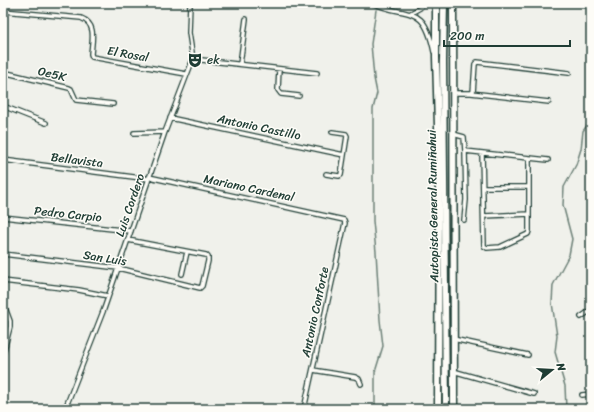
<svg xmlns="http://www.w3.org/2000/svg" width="594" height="412" viewBox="0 0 594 412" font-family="Sriracha,sans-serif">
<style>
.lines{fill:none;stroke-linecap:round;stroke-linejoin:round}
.stream{stroke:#6c8077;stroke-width:1.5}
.minor-casing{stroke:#1f3d34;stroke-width:6}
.primary-casing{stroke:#1f3d34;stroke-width:9}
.trunk-casing{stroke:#1f3d34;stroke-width:9}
.minor{stroke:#fdfcf7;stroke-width:3.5}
.primary{stroke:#fdfcf7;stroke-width:6}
.trunk{stroke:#fdfcf7;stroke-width:6}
.labels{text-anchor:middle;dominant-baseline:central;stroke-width:3;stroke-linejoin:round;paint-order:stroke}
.street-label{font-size:12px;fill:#1f3d34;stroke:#fdfcf7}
.poi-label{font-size:12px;fill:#1f3d34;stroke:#fdfcf7;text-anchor:start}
</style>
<rect width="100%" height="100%" fill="#f0f1eb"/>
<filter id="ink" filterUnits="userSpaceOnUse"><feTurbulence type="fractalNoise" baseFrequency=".025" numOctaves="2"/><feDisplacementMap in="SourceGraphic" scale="8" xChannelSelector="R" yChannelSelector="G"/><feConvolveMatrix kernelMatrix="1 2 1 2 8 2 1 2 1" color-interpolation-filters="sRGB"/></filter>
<g filter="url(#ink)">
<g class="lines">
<path class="stream" d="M375 409V372L383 346 380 320 376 252 373 221V109L377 93 374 78 371 44 376 10
M566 409 565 386 555 352 557 336 552 303 553 285 569 255 572 239 563 205 564 187 576 165 581 149 583 131 591 120"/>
<g class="minor-casing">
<path id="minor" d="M372 3C408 19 424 2 434 52
M3 11 81 18C97 24 92 40 91 54L92 57 186 74
M411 13 420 8 424 3
M193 59 317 73
M240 64 246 19
M279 69 278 90 281 94 299 96
M3 72 69 88 71 89 76 100 113 104
M453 93H471L549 102
M473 93 475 64 477 62 569 73
M3 106 46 123
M170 118 344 155
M134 133 165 132
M453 134 464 137 465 151 548 160
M482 153 484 246 487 248 500 247 528 234 529 231V159
M3 160 149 179
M326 174 339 176 341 175 347 136 346 134 332 132
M149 177 344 220 345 223 304 409
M483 187H529
M484 216 529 214
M3 217 131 231
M464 220 466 200 465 151
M3 254 118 268 200 288 202 286 208 261V257L206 255 128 240
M182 274 187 252
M3 281 79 290 108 296
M3 302 10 321V327L3 354
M581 317 591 310
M453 339 528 355
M313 370 355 377 359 379 361 384
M453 371 534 394
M582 395 591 394
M65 409 104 309 165 132 193 59 189 33 190 3"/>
</g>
<g class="primary-casing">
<path id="primary" d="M436 3V57L439 161 438 409"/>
</g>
<g class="trunk-casing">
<path id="trunk" d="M444 3 443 61 446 409
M453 3 454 409"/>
</g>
<use href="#minor" class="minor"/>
<use href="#primary" class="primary"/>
<use href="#trunk" class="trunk"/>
</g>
</g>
<defs>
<g id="theatre-bare" transform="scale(1.2)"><path d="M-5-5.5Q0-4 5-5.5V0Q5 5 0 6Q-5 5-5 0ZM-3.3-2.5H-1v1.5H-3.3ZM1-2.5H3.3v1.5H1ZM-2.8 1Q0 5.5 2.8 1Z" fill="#1f3d34" stroke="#fdfcf7" stroke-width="2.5" paint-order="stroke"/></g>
</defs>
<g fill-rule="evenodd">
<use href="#theatre-bare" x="195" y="60"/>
</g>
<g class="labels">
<g class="street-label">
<text transform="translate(128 54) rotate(10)">El Rosal</text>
<text transform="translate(52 74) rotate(14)">Oe5K</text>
<text transform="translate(259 127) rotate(12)">Antonio Castillo</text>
<text transform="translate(77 160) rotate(7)">Bellavista</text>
<text transform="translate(249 188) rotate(12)">Mariano Cardenal</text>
<text transform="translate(130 205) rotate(-71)">Luis Cordero</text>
<text transform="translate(433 206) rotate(-91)">Autopista General Rumiñahui</text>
<text transform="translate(68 214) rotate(6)">Pedro Carpio</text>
<text transform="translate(105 258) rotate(9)">San Luis</text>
<text transform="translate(315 312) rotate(-78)">Antonio Conforte</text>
</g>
<g class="poi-label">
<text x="207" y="60">ek</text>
</g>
</g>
<rect width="594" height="412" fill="none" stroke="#fdfcf7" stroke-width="16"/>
<rect x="8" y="8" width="578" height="396" fill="none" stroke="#1f3d34" stroke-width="1.5" filter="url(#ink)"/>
<g transform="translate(552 370) rotate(72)" stroke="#fdfcf7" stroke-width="3" paint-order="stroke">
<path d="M0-3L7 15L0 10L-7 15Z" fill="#1f3d34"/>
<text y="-6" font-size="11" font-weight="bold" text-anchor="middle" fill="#1f3d34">N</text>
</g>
<path d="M444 40v6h126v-6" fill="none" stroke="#1f3d34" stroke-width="2"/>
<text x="450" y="40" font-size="12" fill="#1f3d34" stroke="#fdfcf7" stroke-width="3" paint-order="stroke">200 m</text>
</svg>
